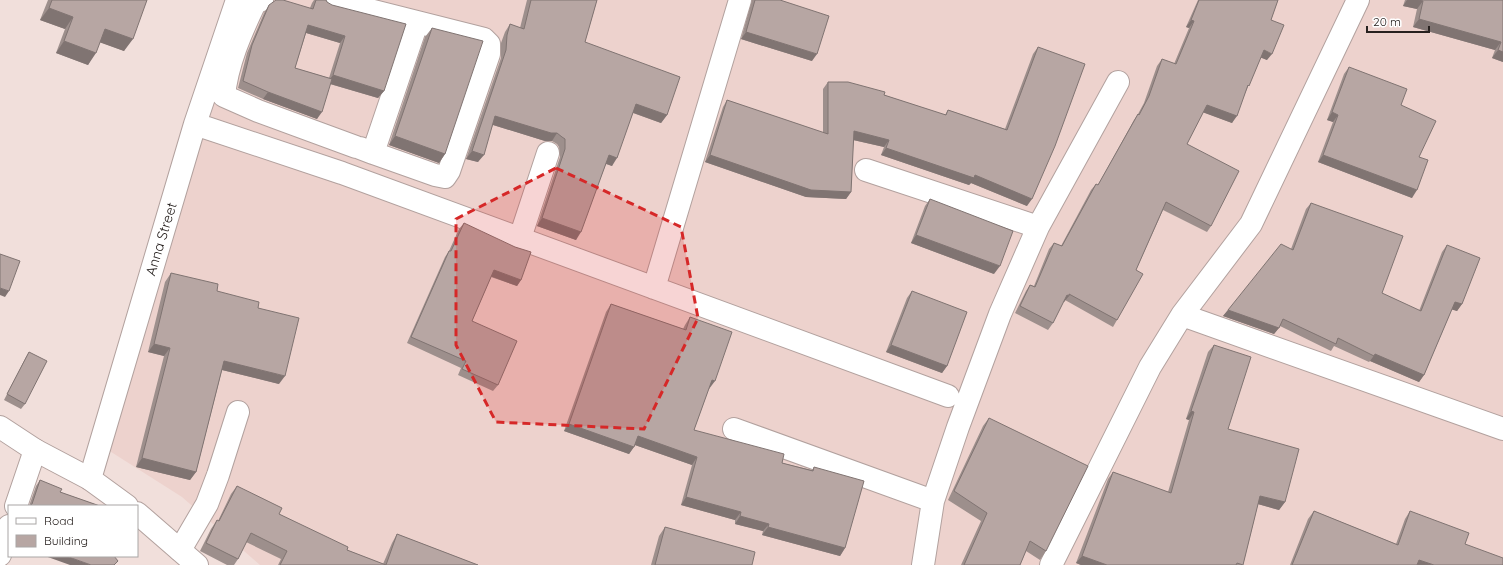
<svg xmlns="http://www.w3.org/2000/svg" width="1503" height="565" viewBox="0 0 1503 565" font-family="Quicksand,sans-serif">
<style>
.built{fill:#edd2cd}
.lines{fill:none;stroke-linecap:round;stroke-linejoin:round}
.minor-casing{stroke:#b2a19e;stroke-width:24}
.major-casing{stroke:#b2a19e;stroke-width:24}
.minor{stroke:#fff;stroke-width:22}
.major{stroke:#fff;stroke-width:22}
.wall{fill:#9d8f8c;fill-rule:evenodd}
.shaded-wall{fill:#807472}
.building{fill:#b7a6a3;stroke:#807472}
.marked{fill:#d62828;fill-opacity:0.2;stroke:#d62828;stroke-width:3;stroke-dasharray:8 5;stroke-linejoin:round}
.labels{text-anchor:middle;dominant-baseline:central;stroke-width:3;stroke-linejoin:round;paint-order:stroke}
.street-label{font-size:14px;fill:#27211f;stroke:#fff}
</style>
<rect width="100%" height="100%" fill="#f1dfdb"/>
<path class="built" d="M251 0H1503V565H260L182 497 108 450 188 167Z"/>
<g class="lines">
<g class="minor-casing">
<path id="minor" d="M262 0 255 3C241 32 227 64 224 96L258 111 356 147
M330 0 484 39 489 44V54L449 171 445 177 435 175 373 153
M195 124 342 173 948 396
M360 148 373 153 417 23
M866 170 1038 227
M520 238 548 153
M654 288 740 0
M1182 315 1503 429
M734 429 933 501
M90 479 195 124 237 0
M16 506 35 450
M180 550 207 504 218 475 238 412
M0 555 9 526
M923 565 933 501 958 427 1000 314 1038 227 1118 82
M1051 565 1150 367 1182 315 1251 224 1358 0"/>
</g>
<g class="major-casing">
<path id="major" d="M0 427 35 450 90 479 127 506
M137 513 197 565"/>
</g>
<use href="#minor" class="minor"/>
<use href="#major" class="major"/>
</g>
<path class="wall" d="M48 0H147L124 51 100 42 88 65 56 53 65 29 40 20Z
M314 0H326L384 91 378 98 330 84 317 119 263 99 238 88 247 53 264 13 269 5 310 8 312 3ZM306 33 340 43 329 78 295 68Z
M527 0H597L585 42 667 115 661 123 633 113 612 166 606 164 576 240 537 226 560 157 559 147 557 144 552 141H545L493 125 478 162 466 159 501 58V43L505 32 510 24 520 28Z
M752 0H780L812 61 741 39Z
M1198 0H1278L1271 20 1267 60 1261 57 1232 123 1203 112 1187 144 1211 226 1207 232 1163 210 1136 270 1117 320 1113 327 1065 300 1064 302H1063L1053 323 1048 330 1015 313 1026 291 1030 285 1034 286 1049 249 1054 243 1061 246 1091 190 1096 184 1098 185 1134 120 1138 114 1144 103 1157 66 1162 59 1174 64 1189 28 1186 27Z
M1405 0H1503V62L1492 58 1495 50 1413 27 1417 9 1403 6Z
M432 28 445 154 439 163 389 145 425 37Z
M1038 47 1027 206 971 183 969 185 881 155 884 147 853 140 851 192 846 199 806 197 705 162 723 107 727 100 823 133V89L828 82 884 95 945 115 948 110 1005 129 1033 54Z
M1349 67 1401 105 1419 157 1412 198 1318 162 1333 122 1327 120 1344 74Z
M930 199 994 274 911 243 925 206Z
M1311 203 1382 293 1419 311 1442 252 1447 245 1462 304 1457 311 1452 309 1424 375 1419 382 1370 361 1369 362 1334 346 1331 351 1280 326 1274 334 1223 316 1228 310 1291 249 1306 209Z
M464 223 521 280 517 286 491 277 472 321 498 385 493 391 458 375 461 368 407 343 445 257 449 251 459 229Z
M171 273 258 308 279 384 222 370 196 472 190 480 136 467 164 356 148 352 165 282Z
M912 291 947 366 942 373 886 352 907 298Z
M611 304 683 329 685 325 690 317 709 389V388L694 430 782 463 812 470 814 467 845 548 840 556 762 535 763 531 735 524V520L681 505 692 465 635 445 629 454 564 431 606 312Z
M1214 345 1228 429 1285 502 1279 510 1258 504 1243 565H1081L1076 563 1108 479 1113 472 1168 492 1189 420 1186 419 1208 352Z
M29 352 25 404 21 409 4 400 26 357Z
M989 418 1046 551 1040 560 1026 551 1020 565H961L981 521 948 500 983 426Z
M40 480 60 492 100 506H29L36 486Z
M237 486 279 514 347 550 383 564 392 543 397 534 478 565H278L281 559 246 542 238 559 234 565H227L200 551 211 529 217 520 218 521 231 494Z
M1314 511 1396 544 1405 519 1410 511 1465 544 1503 565H1290L1308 519Z
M665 527 752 565H651L659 536Z"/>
<path class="shaded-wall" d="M1407 0H1418L1423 1 1417 9 1403 6Z
M49 8 73 17 65 29 40 20Z
M1419 19 1501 42 1495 50 1413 27Z
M1191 20 1194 21 1189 28 1186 27Z
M308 25 345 36 340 43 303 32Z
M105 29 133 39 124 51 96 41Z
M746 32 817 54 812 61 741 39Z
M64 41 96 53 88 65 56 53Z
M1264 50 1272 54 1267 60 1259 57Z
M1498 50 1503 52V62L1492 58Z
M333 75 384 91 378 98 327 83Z
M268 92 322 112 317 119 263 99Z
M636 104 667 115 661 123 631 112Z
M1207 105 1237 116 1232 123 1202 112Z
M1332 112 1338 115 1333 122 1327 120Z
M495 116 557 133 552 141H545L490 124Z
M854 131 889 140 884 147 849 139Z
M395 136 445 154 439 163 389 145Z
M886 148 975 175 1032 199 1027 206 971 183 969 185 881 155Z
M472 151 484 155 478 162 466 159Z
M609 155 617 158 612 166 604 163Z
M710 155 851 192 846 199 806 197 705 162Z
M1323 155 1417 190 1412 198 1318 162Z
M542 218 581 232 576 240 537 226Z
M916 235 1000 266 994 274 911 243Z
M494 270 521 280 517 286 490 276Z
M0 288 9 291 5 297 0 295Z
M1067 295 1069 296 1064 302 1062 301Z
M1455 302 1462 304 1457 311 1450 309Z
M1228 310 1279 328 1274 334 1223 316Z
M154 344 170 348 164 356 148 352Z
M891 345 947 366 942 373 886 352Z
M1375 354 1424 375 1419 382 1370 361Z
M224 361 285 376 279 384 218 369Z
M712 380 715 381 709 389 706 388Z
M1191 411 1194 412 1189 420 1186 419Z
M569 424 634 447 629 454 564 431Z
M638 436 697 457 692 465 632 444Z
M142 458 196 472 190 480 136 467Z
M1260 496 1285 502 1279 510 1254 503Z
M686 497 741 512 735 520 681 505Z
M740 516 769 524 763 531 735 524Z
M768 527 845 548 840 556 762 535Z
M45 556H66L91 565H70Z
M1082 556 1107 565H1081L1076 563Z
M1419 560 1434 565H1415Z"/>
<path class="building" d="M52 0H147L133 39 105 29 96 53 64 41 73 17 49 8Z
M276 0H283L313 9 316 0H326L327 2 332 5 406 24 384 91 333 75 345 36 308 25 295 68 332 79 322 112 268 92 243 81 252 45 269 5Z
M531 0H597L585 42 680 77 667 115 636 104 617 158 609 155 581 232 542 218 565 149V139L562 137 557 133H551L495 116 484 155 472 151 506 50 507 35 510 24 524 29Z
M755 0H780L829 16 817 54 746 32Z
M1199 0H1278L1271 20 1284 25 1272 54 1264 50 1249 86 1248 85 1237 116 1207 105 1187 144 1239 171 1211 226 1166 202 1136 270 1143 274 1117 320 1069 294V296L1067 295 1053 323 1020 306 1030 285 1035 287 1054 243 1062 246 1096 184 1098 185 1138 114 1139 115 1149 96 1162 59 1176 64 1194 21 1191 20Z
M1418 0H1503V52L1498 50 1501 42 1419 19 1423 1Z
M432 28 483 41 445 154 395 136Z
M1038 47 1085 64 1055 146 1032 199 975 175 974 178 886 148 889 140 854 131 851 192 811 190 710 155 727 100 828 134V82H848L885 92 884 95 946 115 948 110 1007 130Z
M1349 67 1407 89 1401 105 1436 121 1419 157 1428 160 1417 190 1323 155 1338 115 1332 112Z
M930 199 1013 231 1000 266 916 235Z
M1311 203 1403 236 1382 293 1421 311 1447 245 1480 258 1462 304 1455 302 1424 375 1375 354 1374 356 1338 338 1336 344 1283 319 1279 328 1228 310 1281 244 1293 250Z
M464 223 515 247 531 252 521 280 494 270 472 321 517 341 498 385 462 369 466 361 411 337 449 251H451Z
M0 254 20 261 9 291 0 288Z
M171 273 218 284 217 291 259 302 258 308 299 318 285 376 224 361 196 472 142 458 170 348 154 344Z
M912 291 967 312 947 366 891 345Z
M611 304 686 330 690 317 732 332 715 381 712 380 694 430 784 454 782 463 813 471 814 467 864 481 845 548 768 527 769 524 740 516 741 512 686 497 697 457 638 436 634 447 569 424Z
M1214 345 1251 357 1228 429 1299 449 1285 502 1260 496 1243 565 1237 563 1236 565H1107L1082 556 1113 472 1171 493 1194 412 1191 411Z
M29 352 47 361 25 404 7 394Z
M989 418 1088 466 1046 551 1030 541 1020 565H964L987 513 954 491Z
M40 480 62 489 60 492 100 506H30L32 504Z
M237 486 282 508 279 514 348 547 347 550 386 565 397 534 478 565H280L287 551 251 533 238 559 206 543 217 520 219 521Z
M1314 511 1398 545 1410 511 1469 533 1465 544 1503 558V565H1434L1419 560 1417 565H1292Z
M665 527 755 552 752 565H655Z
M66 556H114L118 561 114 565H91Z"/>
<path class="marked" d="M556 168 681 227 698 318 644 429 496 422 456 345V219Z"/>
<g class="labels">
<g class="street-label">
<text transform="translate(161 239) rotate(-73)">Anna Street</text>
</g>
</g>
<rect x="8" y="505" width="130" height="52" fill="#ffffff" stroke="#a9a6a5"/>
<rect x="16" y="518" width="20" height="6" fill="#ffffff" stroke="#a9a6a5"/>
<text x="44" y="525" font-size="12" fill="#27211f">Road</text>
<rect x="16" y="535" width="20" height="12" fill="#b7a6a3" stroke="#a9a6a5"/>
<text x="44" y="545" font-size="12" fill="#27211f">Building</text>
<path d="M1367 26v6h62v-6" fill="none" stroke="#27211f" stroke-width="2"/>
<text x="1373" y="26" font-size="12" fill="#27211f" stroke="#ffffff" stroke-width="3" paint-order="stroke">20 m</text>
</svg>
